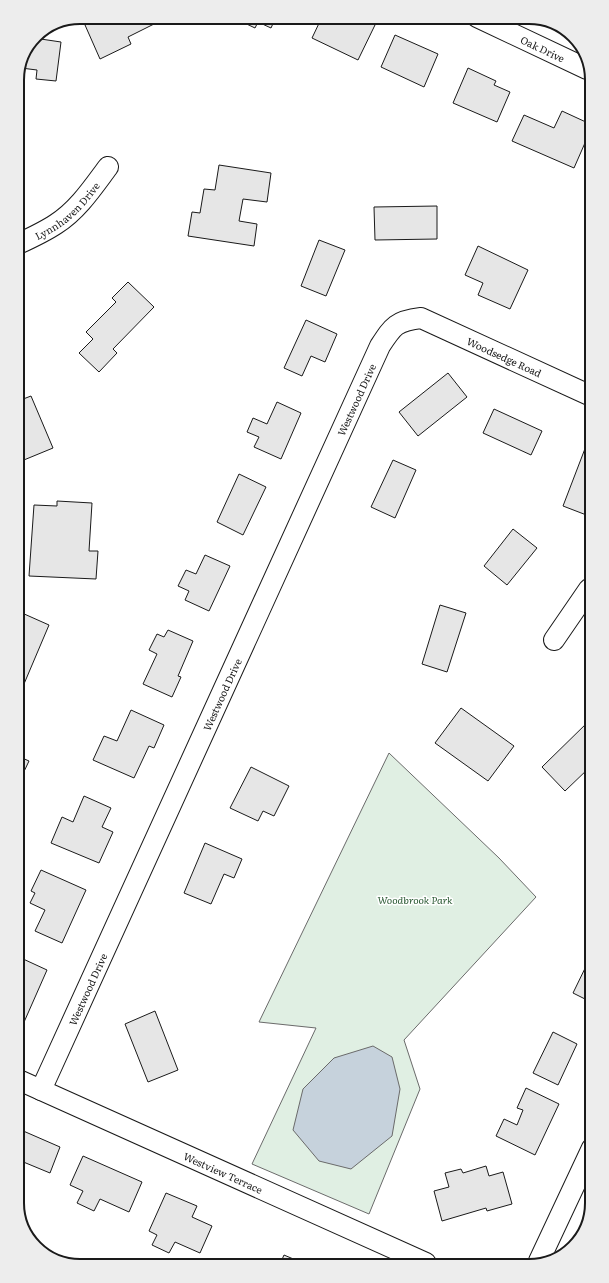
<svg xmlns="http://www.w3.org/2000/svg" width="609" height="1283" viewBox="0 0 609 1283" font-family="Literata,serif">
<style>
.green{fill:#e0efe3;stroke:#6a6a6a}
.water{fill:#c6d2dc;stroke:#6a6a6a}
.building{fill:#e6e6e6;stroke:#1a1a1a}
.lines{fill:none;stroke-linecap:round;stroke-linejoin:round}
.minor-casing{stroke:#1a1a1a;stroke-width:22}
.minor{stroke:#fff;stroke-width:20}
.labels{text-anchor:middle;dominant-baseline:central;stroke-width:3;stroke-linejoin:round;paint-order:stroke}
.street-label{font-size:10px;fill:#1a1a1a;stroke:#fff}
.park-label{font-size:10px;font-style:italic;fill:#2b5a34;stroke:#fff}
.rim{fill:none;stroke:#1a1a1a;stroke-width:2}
</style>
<rect width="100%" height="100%" fill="#fff"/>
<path class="green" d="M389 753 499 858 536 897 404 1040 420 1089 369 1214 252 1164 316 1028 259 1022Z"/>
<path class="water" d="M373 1046 392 1057 400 1089 392 1136 351 1169 319 1161 293 1130 303 1089 334 1058Z"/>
<path class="building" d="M102 17H150L154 24 128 37 131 44 100 59 85 25Z
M232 17H276L271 28 258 22 255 28Z
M322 17H359L375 25 358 60 312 38Z
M395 35 438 54 424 87 381 67Z
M34 38 61 42 56 81 36 79 37 70 21 68Z
M468 68 496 81 494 85 510 92 497 122 453 103Z
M562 111 588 123V136L574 168 512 141 524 115 554 128Z
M219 165 271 173 267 202 243 199 239 221 257 224 254 246 188 236 192 212 200 213 204 189 215 190Z
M437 206V239L375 240 374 207Z
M319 240 345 250 326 296 301 286Z
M478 246 528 270 510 309 478 295 483 283 465 275Z
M128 282 154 307 113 349 117 353 99 372 79 353 93 339 86 332 116 302 112 298Z
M306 320 337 334 325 362 311 356 302 376 284 368Z
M448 373 467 397 418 436 399 412Z
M31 396 53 448 19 462 18 401Z
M277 402 301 413 281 459 254 447 259 437 247 432 253 418 267 424Z
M494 409 542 431 531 455 483 433Z
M586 446 589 447V516L563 506Z
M393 460 416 470 395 518 371 507Z
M239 474 266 487 243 535 217 522Z
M57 501 92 503 89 551H98L96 579 29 576 34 505 57 506Z
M513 529 537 548 507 585 484 566Z
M205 555 230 566 209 611 185 600 189 591 178 586 186 570 196 574Z
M440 605 466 613 447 672 422 664Z
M22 613 49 625 21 691 20 690 19 620Z
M168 630 193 641 178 676 181 677 172 697 143 684 157 654 149 650 157 634 164 637Z
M461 708 514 746 488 781 435 743Z
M131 710 164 725 154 748 149 746 134 778 93 760 104 736 117 741Z
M590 720V767L565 791 542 767Z
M20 757 29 761 20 780Z
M251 767 289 786 274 816 263 811 258 821 230 808Z
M84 796 111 808 102 827 113 832 99 863 51 843 62 817 73 822Z
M205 843 242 859 234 878 224 874 211 904 184 893Z
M41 870 86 890 62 943 35 931 45 910 30 903 35 893 31 891Z
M591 956V1002L573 993Z
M21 958 47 970 21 1029Z
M155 1011 178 1070 148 1082 125 1024Z
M553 1032 577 1044 558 1085 533 1073Z
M526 1088 559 1104 535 1155 496 1136 504 1119 517 1125 523 1110 517 1108Z
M21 1130 60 1147 50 1173 21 1161Z
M83 1156 142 1182 129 1212 100 1199 94 1211 77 1203 83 1191 70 1185Z
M486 1166 489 1176 503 1172 512 1204 487 1211 486 1208 442 1221 434 1191 449 1187 445 1173 461 1169 463 1173Z
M166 1193 197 1206 192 1217 212 1226 200 1253 175 1242 169 1253 152 1245 157 1235 149 1231Z
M284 1255 305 1264H280Z"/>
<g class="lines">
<g class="minor-casing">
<g id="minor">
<path id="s1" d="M477 17 587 69"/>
<path id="s2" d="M18 244C31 238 44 232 56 224 78 210 93 187 108 167"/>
<path d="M554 640 589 589"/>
<path id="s3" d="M21 1081 426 1263"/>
<path id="s4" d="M41 1090 380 346C393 326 396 321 421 318L589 395"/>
<path d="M539 1261 592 1148"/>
</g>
</g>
<use href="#minor" class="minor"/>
</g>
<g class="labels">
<g class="street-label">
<text stroke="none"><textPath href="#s1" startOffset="73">Oak Drive</textPath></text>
<text stroke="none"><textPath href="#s2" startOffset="60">Lynnhaven Drive</textPath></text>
<text stroke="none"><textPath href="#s4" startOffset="962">Woodsedge Road</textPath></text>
<text stroke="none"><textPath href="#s4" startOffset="759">Westwood Drive</textPath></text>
<text stroke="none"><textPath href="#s4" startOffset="435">Westwood Drive</textPath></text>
<text stroke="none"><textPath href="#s4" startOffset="111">Westwood Drive</textPath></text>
<text stroke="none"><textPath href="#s3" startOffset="222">Westview Terrace</textPath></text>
</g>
<g class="park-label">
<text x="415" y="899">Woodbrook Park</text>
</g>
</g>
<path d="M0 0H609V1283H0ZM80 24H529A56 56 0 0 1 585 80V1203A56 56 0 0 1 529 1259H80A56 56 0 0 1 24 1203V80A56 56 0 0 1 80 24Z" fill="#ededed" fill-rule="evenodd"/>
<path class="rim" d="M80 24H529A56 56 0 0 1 585 80V1203A56 56 0 0 1 529 1259H80A56 56 0 0 1 24 1203V80A56 56 0 0 1 80 24Z"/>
</svg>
